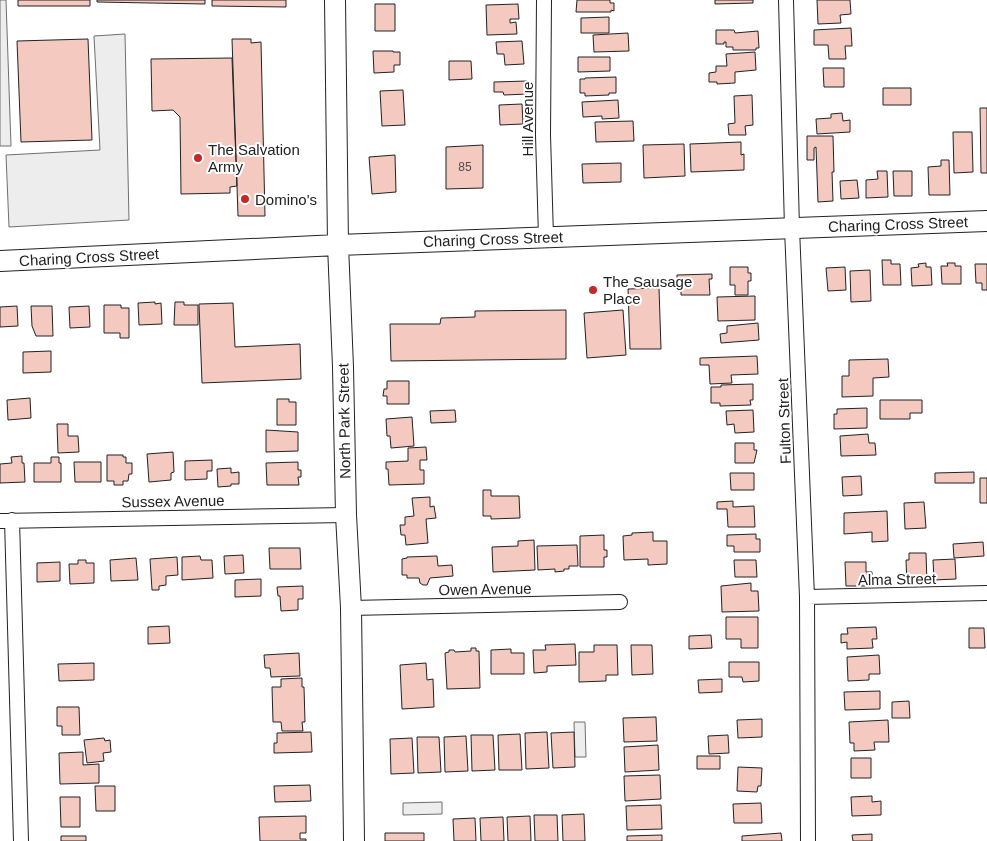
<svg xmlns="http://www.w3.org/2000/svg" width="987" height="841" viewBox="0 0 987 841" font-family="Arial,sans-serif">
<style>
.parking{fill:#ededed;stroke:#6f6f6f}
.building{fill:#f3c9c0;stroke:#222}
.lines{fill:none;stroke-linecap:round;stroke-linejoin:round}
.street-casing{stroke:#222;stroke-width:16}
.secondary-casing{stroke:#222;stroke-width:22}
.street{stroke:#fff;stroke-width:14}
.secondary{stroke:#fff;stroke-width:20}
.poi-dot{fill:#c62828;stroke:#fff;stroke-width:2}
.labels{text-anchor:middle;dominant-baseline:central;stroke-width:4;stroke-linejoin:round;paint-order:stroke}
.number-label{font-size:12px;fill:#564c4a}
.street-label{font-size:15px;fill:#222;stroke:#fff}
.poi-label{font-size:15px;fill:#222;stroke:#fff;text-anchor:start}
</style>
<rect width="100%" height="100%" fill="#fff"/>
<path class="parking" d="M0 0H6L11 146H0Z
M125 34 129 220 9 227 6 155 100 150 94 36Z
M574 722H585L586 757H575Z
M442 802V814L403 815V803Z"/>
<path class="building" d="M18 0H90V6H18Z
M97 0H205V4L97 2Z
M212 0H286V7L212 6Z
M577 0H610V3H614V11L611 10V12H576Z
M715 0H753V3L715 4Z
M817 0H850L851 14 840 15 841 23 818 24Z
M375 4H395V31H375Z
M518 4 519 19H510V23L516 22 517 34 487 35 486 5Z
M609 17V33H581V18Z
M851 28 852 46H845L846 59H829L828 45H814V30Z
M716 30H734L735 33 758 31 759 48H756V50H733V47H726V42H724V44H716Z
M628 33 629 51 594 52 593 35Z
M88 39 92 140 21 142 17 41Z
M232 39H251V43L261 42 265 216H238Z
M522 41 524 64 505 65 504 54H497L496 42Z
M373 51H393V52H400V65H394V72L374 73Z
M755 52 756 70 735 72V83L717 84V82H709V73L716 72V66H727L726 54Z
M578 57H610V71L578 72Z
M232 58 237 186 230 187V193L181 194 180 117 173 110 152 111 151 59Z
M449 61H471L472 79 449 80Z
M823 68H844V87H824Z
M616 77V93H609V95L585 96V93H580V79H585V78Z
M527 81 528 94 504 95 503 92H494V82Z
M883 88H911V105H883Z
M403 90 405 125 382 126 380 91Z
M752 95 753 125 745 126 746 135H729L728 124 735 123 734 96Z
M618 100 619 118 602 119V116L583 117 582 102Z
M522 104 523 124 500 125 499 105Z
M980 108H987V173H981Z
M842 113 843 121 850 120V132L817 134 816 119 831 118V114Z
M633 121 634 141 596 142 595 122Z
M953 132H972L973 172 954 173Z
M807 136H833L834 172H832L833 201 818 202 816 147 814 148V160H807Z
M741 142V155L744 154V170L691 172 690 144Z
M684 144 685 176 644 178 643 145Z
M483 145V188L446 189V147Z
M395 155 396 192 372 194 369 157Z
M941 160H949L950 195H929L928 167 941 166Z
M621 163V182L583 183 582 164Z
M877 171H887L888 197 866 198V180L878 179Z
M893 171H912V196H894Z
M857 180 859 198 841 199 840 181Z
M882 260H891V264H900L901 285H883Z
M926 263V267H931L932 285 912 286 911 268 919 267 918 264Z
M947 263H955V266H961V284H942L941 266H948Z
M975 264H987V290H982V283H976Z
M730 267H748V273H751V281H748V295H735V285H730Z
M845 267 846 290 828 291 826 268Z
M870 270 871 301 851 302 850 271Z
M712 274V279H709L710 295H681V280H677V275Z
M659 288 661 349H630L628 289Z
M755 296V320L718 321 717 297Z
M155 302V304L161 303 162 324 139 325 138 303Z
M175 302H184V305H198V325H174Z
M233 303 235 347 300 344 301 379 202 383 199 304Z
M104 305H121V308H129V338H120V333H104Z
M17 306 18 326 0 327V307Z
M31 306H52L53 336H36L32 326Z
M89 306 90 327 70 328 69 307Z
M566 310V359L391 361 390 324H440L441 318 475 317V311Z
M623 310 626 355 587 358 584 313Z
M758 323 759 340 721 343 720 334 727 333V326Z
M51 351V372L23 373V352Z
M757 356 758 374 731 375 732 383 710 384 709 365H700V358Z
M888 359 889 377 873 378V396L842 397V376H849V360Z
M387 381H409V404H387V396H383L384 389H387Z
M753 384V400H750L751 405 720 406V403H711V387H721V385Z
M30 398 31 418 8 420 7 400Z
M277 399H289V402H296V425H277Z
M880 400H922V413H910V419H880Z
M867 408V428L834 429V414H837V409Z
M455 410 456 422 431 423 430 411Z
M753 410 754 432 735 433 734 424 727 425 726 411Z
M412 417 414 446 391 448 390 436H387L386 419Z
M57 424H68V436H78L79 452 58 453Z
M266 430 298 432V451L266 452Z
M868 434 869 443H875L876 455 841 456 840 436Z
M735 443H754V450H757L754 463H735Z
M426 447 427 460H420V470H424V484L389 485 388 469H386V462L408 461V448Z
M173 452 174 472 171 473V480L149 482 147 454Z
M107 455H123V457H126V463H132V474H129L128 481H123V485H114V481H107Z
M22 456V463H24L25 482 0 483V464L12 463 11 457Z
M51 457H59V463H61V482H34V463H51Z
M212 460V471H207V479L185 480V461Z
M74 462H101V482H75Z
M298 462V470H301V477H298L299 485H267L266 463Z
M231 468V473L239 472V484H231V486L218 487 217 469Z
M974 472V483H935V473Z
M730 473H754V490H731Z
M861 476 862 495 843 496 842 477Z
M980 478H987V503H980Z
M483 490H491V496H519L520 518 491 519V516H483Z
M430 497V507L434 506 436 518 426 519 428 543 406 545 405 535H401L400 525H405V517L414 516 412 498Z
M733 501V507L754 506 755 527H728L727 509H717V502Z
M924 502 926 528 905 529 904 503Z
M887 511 888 541 872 542V532L844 534V513Z
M653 532V541H667V564L648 565V559L624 560 623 536 632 535V533Z
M756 534V539H760V552H734V546H727V535Z
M604 535V550H607V557H604V567H580V536Z
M534 540 535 570 493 572 492 547 518 546V541Z
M983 542 984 556 954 558 953 544Z
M577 545 578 566H569V569H564V571L555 572V569L538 570 537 546Z
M269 548H300L301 569H270Z
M909 553H926L927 583 907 584 906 560H909Z
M243 555 244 573 225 574 224 556Z
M200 556 201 560H212L213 578 182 580V557Z
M437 556 438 566 452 565 453 576 430 578 427 585H423L420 583 419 578H407V575H402V559L407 558V557Z
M177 557 178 575 166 576V585L159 586V590H152L150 559Z
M136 558 138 580 111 581 110 560Z
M955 559 956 579 934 580 933 560Z
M78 560H86V563H94V583L70 584 69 564H78Z
M734 560H756L757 577H735Z
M60 562V581L37 582V563Z
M845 562H866V572H872V584H867V586H846Z
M261 579V596L235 597V580Z
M751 583V591H758L759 611 722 612 721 586Z
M303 586V599H298V610L281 611 280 596H278L277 587Z
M726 617H758V648H741V639H726Z
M169 626 170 643 148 644V627Z
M876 627 877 639H872L873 648 847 649V642L841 643V634H848L847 628Z
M969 628H984L985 648H969Z
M711 635 712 648 689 649V636Z
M575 644 576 665 547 666V672L534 673 533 650H546L545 645Z
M594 645H617L618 675H606V681L579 682V652H594Z
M631 645H652L653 674 632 675Z
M471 648H476V651H479L480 688 447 689 445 653 449 652V650H454L455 652 471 651Z
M511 649V653H524V674H491V650Z
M299 653 300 676 271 677 270 668H265L264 655Z
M879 655 880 674H869V680L848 681 847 657Z
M729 662H759V681L743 682 742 677H729Z
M94 663V680L59 681 58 664Z
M426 663 427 680 433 679 434 707 402 709 400 665Z
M302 678V687H304L305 722H302L303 731H282L281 722H273L272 687H281V679Z
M722 679V692L699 693 698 680Z
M880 691V709L845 710 844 692Z
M909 701 910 718H892V702Z
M57 707H79L80 735H62V726H57Z
M656 717 657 741 624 742 623 718Z
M762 719V737L738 738 737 720Z
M888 720 889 742H874L875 750 854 751V743H850L849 722Z
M311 732 312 752 274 753V743H277V733Z
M547 732 549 768 526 769 525 733Z
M574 732 575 767 553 768 551 733Z
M520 734 522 770H499L498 735Z
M471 735H493L495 770 472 771Z
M728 735 729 753 709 754 708 736Z
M466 736 468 771 445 772 444 737Z
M417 737H439L441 772 418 773Z
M104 738 105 741 110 740 111 752 103 753 104 761 87 763 84 740Z
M412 738 414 773 391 774 390 739Z
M658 745 659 770 625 772 624 747Z
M83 752V765L99 764V783L60 784 59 753Z
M697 756H720V769H697Z
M851 758H871V778H851Z
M738 767 762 768 761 786H758L757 792 737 791Z
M660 775 661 799 625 801 624 776Z
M310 785 311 801 275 802 274 786Z
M95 786H115V811H96Z
M872 796V802L881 801V815L852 816 851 797Z
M60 797H80V827H61Z
M761 803 762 823H734L733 804Z
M661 805 662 829 627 830 626 806Z
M584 814 585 841H563L562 815Z
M534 815H557L558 841H535Z
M306 816V833H300V839H306V841H260L259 817Z
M530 816 531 841H508L507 817Z
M503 817 504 841H481L480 818Z
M475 818 476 841H454L453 819Z
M385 833H424V841H385Z
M781 833 782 841H742V836Z
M872 834V841H853L852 835Z
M662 835V841H627V836Z
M61 836H86V841H61Z"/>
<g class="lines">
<g class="street-casing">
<path id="street" d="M544 0 543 135 546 237
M786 0 792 228 807 597 808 841
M12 520 21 841
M0 521 346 515
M807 597 987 593
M351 608 620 602"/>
</g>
<g class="secondary-casing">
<path id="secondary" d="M335 0 338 245 343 367 346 515 351 608 354 841
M0 261 338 245 987 221"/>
</g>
<use href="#street" class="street"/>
<use href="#secondary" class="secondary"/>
</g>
<g class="poi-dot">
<circle cx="198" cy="158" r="5"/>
<circle cx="245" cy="199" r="5"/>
<circle cx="593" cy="290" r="5"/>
</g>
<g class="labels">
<g class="number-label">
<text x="465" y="167">85</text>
</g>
<g class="street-label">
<text transform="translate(527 119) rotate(-90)">Hill Avenue</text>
<text transform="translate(898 224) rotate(-2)">Charing Cross Street</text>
<text transform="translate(493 239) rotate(-2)">Charing Cross Street</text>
<text transform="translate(89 257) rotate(-3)">Charing Cross Street</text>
<text transform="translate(344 421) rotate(-91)">North Park Street</text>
<text transform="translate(784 421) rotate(-92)">Fulton Street</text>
<text transform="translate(173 501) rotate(-1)">Sussex Avenue</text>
<text transform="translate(897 579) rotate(-1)">Alma Street</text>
<text transform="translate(485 589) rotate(-1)">Owen Avenue</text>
</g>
<g class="poi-label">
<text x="208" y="149">The Salvation<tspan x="208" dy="17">Army</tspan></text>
<text x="255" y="199">Domino's</text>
<text x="603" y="281">The Sausage<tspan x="603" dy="17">Place</tspan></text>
</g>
</g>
</svg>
